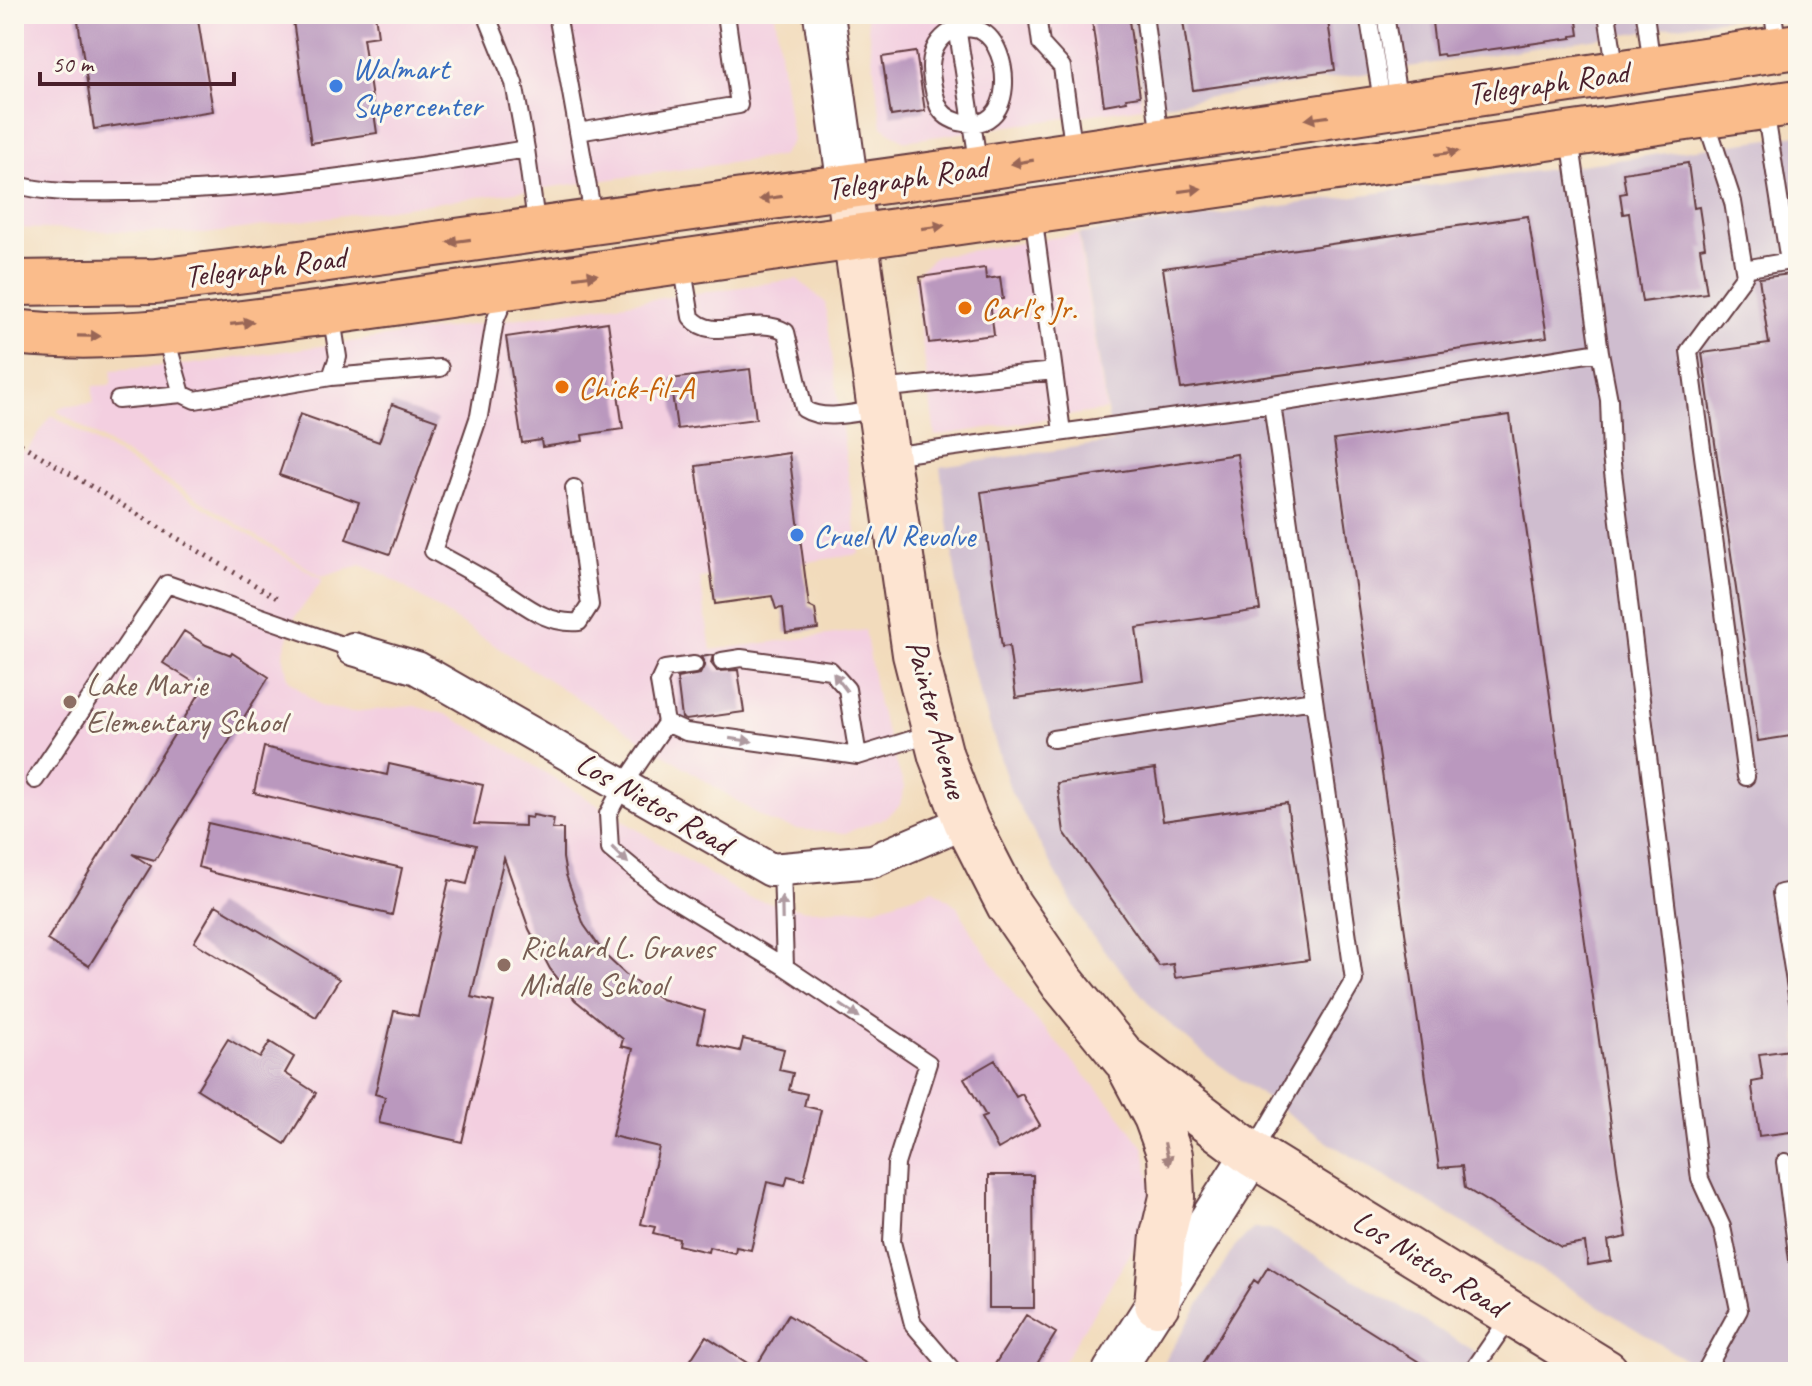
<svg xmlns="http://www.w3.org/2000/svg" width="1812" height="1386" viewBox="0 0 1812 1386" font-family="Caveat,sans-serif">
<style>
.built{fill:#f3cfe0}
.industrial{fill:#cfbdcf}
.building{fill:#ba98be}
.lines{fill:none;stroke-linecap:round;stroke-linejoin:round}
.service-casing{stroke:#633b41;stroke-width:20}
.minor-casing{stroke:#633b41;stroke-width:36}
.tertiary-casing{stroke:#633b41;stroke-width:44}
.secondary-casing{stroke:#633b41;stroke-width:48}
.primary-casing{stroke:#633b41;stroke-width:48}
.path{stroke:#633b41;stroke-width:5;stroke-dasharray:2 6;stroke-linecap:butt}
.service{stroke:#fff;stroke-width:16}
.minor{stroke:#fff;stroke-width:32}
.tertiary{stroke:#fff;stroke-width:40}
.secondary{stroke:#fde4d1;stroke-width:44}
.primary{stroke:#fabc8b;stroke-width:44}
.oneway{fill:#996656}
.oneway2{fill:#ae9aa0}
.oneway3{fill:#a4827e}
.shop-dot{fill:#3f7fe0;stroke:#fbf7ec;stroke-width:3}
.food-dot{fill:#e8710a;stroke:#fbf7ec;stroke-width:3}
.education-dot{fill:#8d6e63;stroke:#fbf7ec;stroke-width:3}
.labels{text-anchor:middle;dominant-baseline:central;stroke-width:6;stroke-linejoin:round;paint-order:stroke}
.shop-label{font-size:32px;fill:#366cbe;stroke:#fbf7ec;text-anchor:start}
.street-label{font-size:32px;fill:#4a1f2b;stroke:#fbf7ec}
.food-label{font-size:32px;fill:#c56008;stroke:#fbf7ec;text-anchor:start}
.education-label{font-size:32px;fill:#785e54;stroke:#fbf7ec;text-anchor:start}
</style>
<rect width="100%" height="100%" fill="#fbf7ec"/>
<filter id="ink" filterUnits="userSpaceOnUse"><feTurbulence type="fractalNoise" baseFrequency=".0125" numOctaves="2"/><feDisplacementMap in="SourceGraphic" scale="16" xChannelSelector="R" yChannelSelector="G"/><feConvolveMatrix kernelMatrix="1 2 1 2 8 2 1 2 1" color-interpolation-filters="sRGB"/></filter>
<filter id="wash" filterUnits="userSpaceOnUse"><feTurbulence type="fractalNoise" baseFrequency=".006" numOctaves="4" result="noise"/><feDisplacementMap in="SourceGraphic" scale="32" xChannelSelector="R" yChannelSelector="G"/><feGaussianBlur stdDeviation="1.8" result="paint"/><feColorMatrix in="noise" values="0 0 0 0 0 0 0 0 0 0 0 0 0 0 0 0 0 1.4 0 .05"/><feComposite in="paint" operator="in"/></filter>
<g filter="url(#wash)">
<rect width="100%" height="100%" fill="#f2dbbc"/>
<path class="built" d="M14 14H775L792 141 781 156 205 234 14 228Z
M866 14H1127L1142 107 904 141 882 126Z
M1078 234 1106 410 935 436 914 282 920 270 936 256Z
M797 279 825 302 859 554 700 578 711 650 865 630 878 705 904 787 900 805 885 818 845 833 796 829 768 821 387 576 361 565 322 577 57 411 61 407 93 403V386L111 385 112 370 193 364Z
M52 415 323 580 295 617 283 654 288 679 319 706 350 712 414 706 445 714 481 733 748 898 806 910 875 908 934 889 958 907 971 932 1017 998 1114 1108 1144 1148 1152 1190 1145 1230 1057 1372H14V446L26 452Z"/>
<path class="industrial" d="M1129 14H1757L1145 107Z
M1798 135V1372H1705L1492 1240 1329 1143 1207 1056 1157 1013 1088 931 1011 792 967 653 940 467 1112 442 1079 234Z
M1254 1229H1270L1509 1372H1158L1235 1246Z"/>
<g id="blocks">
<path class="building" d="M77 14H197L213 111 94 129Z
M292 14H375L378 36 363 38 377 133 311 143Z
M1091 14H1128L1140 96 1126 98 1127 101 1104 105Z
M1182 14H1327L1335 70 1193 90Z
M1431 14H1576L1579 35 1572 36V38L1444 56 1443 54 1436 55Z
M916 52 925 111 891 116 882 57Z
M1688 163 1694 208 1699 207 1705 247 1700 248 1707 293 1642 302 1629 213 1623 214 1620 194 1626 193 1623 173Z
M1528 216 1547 337 1181 389 1163 268Z
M985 268 986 279 1000 277 1003 299 990 301 994 335 929 343 920 277Z
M1798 273V735L1758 741 1702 353 1769 344 1759 278Z
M608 322 623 429 582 435 583 441 542 447 541 440 522 443 506 337Z
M750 369 756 419 677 429 670 379Z
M392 404 437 420 390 554 346 539 359 502 279 475 300 414 379 442Z
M1510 415 1627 1237 1608 1241 1611 1261 1588 1265 1585 1243 1561 1247 1465 1188 1462 1166 1439 1168 1334 440Z
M789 453 809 606 815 609 818 629 786 633 783 608 776 609 772 596 715 604 696 466Z
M1237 454 1260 610 1136 628 1143 680 1016 698 1009 646 1002 647 981 492Z
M184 631 206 645 231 655 232 653 269 677 155 860 132 854 151 866 89 966 47 940 203 688 163 663Z
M713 655 711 663 717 671 738 670 744 712 686 720 682 718 677 678 700 674 705 664 701 657Z
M264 747 387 775 389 764 483 785 474 824 525 826V817L532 818 533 815 554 819 552 829H563V858L566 875 584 925 606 956 625 974 661 999 705 1011 698 1042 740 1051 743 1039 784 1049 779 1070 793 1073 789 1090 807 1094 804 1106 821 1110 804 1180 788 1176 785 1186 767 1182 751 1250 736 1247 735 1253 709 1247 708 1252 678 1245 679 1239 653 1233 655 1227 641 1224 659 1147 612 1136 633 1049 621 1046 623 1039 575 1000 550 969 529 929 504 858 471 997 494 1002 462 1142 379 1123 385 1097 375 1094 394 1011 418 1016 449 880 467 884 476 845 254 793Z
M1155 769 1163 821 1287 803 1309 960 1175 978 1173 964 1159 966 1064 832 1057 783Z
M208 823 402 868 392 915 209 872V870L198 867Z
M216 905 339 979 316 1017 194 942Z
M228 1039 260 1058 270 1042 294 1057 285 1073 316 1093 285 1144 197 1089Z
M1798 1049V1131L1759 1136 1752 1087V1082L1763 1080 1759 1054Z
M995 1060 1016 1097 1022 1094 1040 1125 998 1149 981 1118 986 1116 964 1078Z
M989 1175H1033L1034 1308H989Z
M1268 1267 1435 1372H1197L1254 1280 1258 1283Z
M788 1315 880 1372H683L706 1336 755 1368Z
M1026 1315 1056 1333 1032 1372H990Z"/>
</g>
</g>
<g filter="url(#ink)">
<use href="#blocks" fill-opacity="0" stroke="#633b41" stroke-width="2"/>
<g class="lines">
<g class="service-casing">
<path id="service" d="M486 14 514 83 526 149 537 229
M557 14 594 221
M955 14 979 167
M1037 14 1041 44 1062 67 1074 152
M1144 14 1160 139
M1368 14 1383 107
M1385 14 1399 104
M1607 14 1616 72
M1645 14 1652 66
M1773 14 1778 47
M957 28C964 28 974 28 981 31 1012 46 1018 137 959 122 949 119 940 113 937 102 928 72 925 43 957 28Z
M1765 109 1789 262
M1705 117 1733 202 1745 275 1689 351 1746 777
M578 132 739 105 726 14
M14 184C52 195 89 192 128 192 263 191 394 171 526 149
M1033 214 1062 432
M682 264 691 317C713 345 756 313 786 332L804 409C825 422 857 412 880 409
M1744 269 1796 260
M507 292 495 321 479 416 433 551C453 562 474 573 494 585 522 601 543 625 579 622L590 605 574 488
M165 335 182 394
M1600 352 1609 400 1611 456 1700 1179 1722 1227 1739 1310 1705 1372
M331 377 440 368
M879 389 1054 371
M118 400 182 394 195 400 331 377 338 357 331 313
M889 456 1272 404
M722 661 741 658 830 670 847 689 858 756
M694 665 665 669 659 682 666 723 623 786 608 814 610 849 662 892 785 967 782 868
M666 723 686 732 858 756 933 733
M1053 739 1314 700
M35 780 167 584 353 649
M1798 890 1781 893 1798 1001
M785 967 928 1063 896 1164 892 1242 913 1324 954 1372
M1252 1153 1354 980 1272 404 1600 352 1570 137
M1785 1162 1798 1260
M1472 1372 1512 1314"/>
</g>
<g class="minor-casing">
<path id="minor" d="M353 649 417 668 771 870 873 861 966 821"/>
</g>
<g class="tertiary-casing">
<path id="tertiary" d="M824 14 848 187
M1113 1372 1252 1154"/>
</g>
<g class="secondary-casing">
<path id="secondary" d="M848 187 915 654 941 756 966 821 1009 905 1062 982 1124 1058 1252 1154 1606 1372
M1131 1070 1156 1117 1170 1155 1172 1197 1163 1235 1157 1304"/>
</g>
<g class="primary-casing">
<path id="primary" d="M14 283 156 281 278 266 979 168 1798 46
M14 332C120 344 226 324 331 312L1798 102"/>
</g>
<path class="path" d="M14 440 280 600"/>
<use href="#service" class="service"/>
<use href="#minor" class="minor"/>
<use href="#tertiary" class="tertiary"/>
<use href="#secondary" class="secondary"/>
<use href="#primary" class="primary"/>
</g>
<defs><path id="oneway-solid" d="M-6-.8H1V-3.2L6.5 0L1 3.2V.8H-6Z" transform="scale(2)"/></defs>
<g class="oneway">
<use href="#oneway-solid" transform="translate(1317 118) rotate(172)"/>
<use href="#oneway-solid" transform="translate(1447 153) rotate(-8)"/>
<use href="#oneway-solid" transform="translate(1022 162) rotate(171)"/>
<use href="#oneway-solid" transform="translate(1190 190) rotate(-8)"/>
<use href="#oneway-solid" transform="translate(771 198) rotate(172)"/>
<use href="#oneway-solid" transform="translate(933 227) rotate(-8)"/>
<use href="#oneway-solid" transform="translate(459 241) rotate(172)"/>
<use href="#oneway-solid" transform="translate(586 276) rotate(-8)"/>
<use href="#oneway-solid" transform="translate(242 323) rotate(-7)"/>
<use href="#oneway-solid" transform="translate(89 336) rotate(1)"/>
</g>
<g class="oneway2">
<use href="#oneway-solid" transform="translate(840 682) rotate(-127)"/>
<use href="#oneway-solid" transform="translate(741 740) rotate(8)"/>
<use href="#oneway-solid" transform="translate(620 855) rotate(45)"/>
<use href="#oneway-solid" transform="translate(782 908) rotate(-91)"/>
<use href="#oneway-solid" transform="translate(850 1011) rotate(34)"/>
</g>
<use class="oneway3" href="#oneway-solid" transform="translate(1167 1154) rotate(78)"/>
</g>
<g class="shop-dot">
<circle cx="336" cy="86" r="8"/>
<circle cx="797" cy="535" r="8"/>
</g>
<g class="food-dot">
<circle cx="965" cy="308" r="8"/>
<circle cx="562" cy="387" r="8"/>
</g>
<g class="education-dot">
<circle cx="70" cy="702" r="8"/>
<circle cx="504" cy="965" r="8"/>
</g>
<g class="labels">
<g class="shop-label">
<text x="352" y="68">Walmart<tspan x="352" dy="37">Supercenter</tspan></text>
<text x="813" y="535">Cruel N Revolve</text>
</g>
<g class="street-label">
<text transform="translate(1548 83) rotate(-8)">Telegraph Road</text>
<text transform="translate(907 178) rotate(-8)">Telegraph Road</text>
<text transform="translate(265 267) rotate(-7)">Telegraph Road</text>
<text transform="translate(937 719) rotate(75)">Painter Avenue</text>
<text transform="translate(654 803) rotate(30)">Los Nietos Road</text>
<text transform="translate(1429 1263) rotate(32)">Los Nietos Road</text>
</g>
<g class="food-label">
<text x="981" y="308">Carl's Jr.</text>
<text x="578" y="387">Chick-fil-A</text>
</g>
<g class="education-label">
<text x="86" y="684">Lake Marie<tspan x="86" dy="37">Elementary School</tspan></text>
<text x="520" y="947">Richard L. Graves<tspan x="520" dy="37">Middle School</tspan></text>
</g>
</g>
<rect width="1812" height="1386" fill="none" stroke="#fbf7ec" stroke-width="48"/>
<path d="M40 72v12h194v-12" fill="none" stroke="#4a1f2b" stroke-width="4"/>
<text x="52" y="72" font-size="24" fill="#4a1f2b" stroke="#fbf7ec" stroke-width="6" paint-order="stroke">50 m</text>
</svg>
